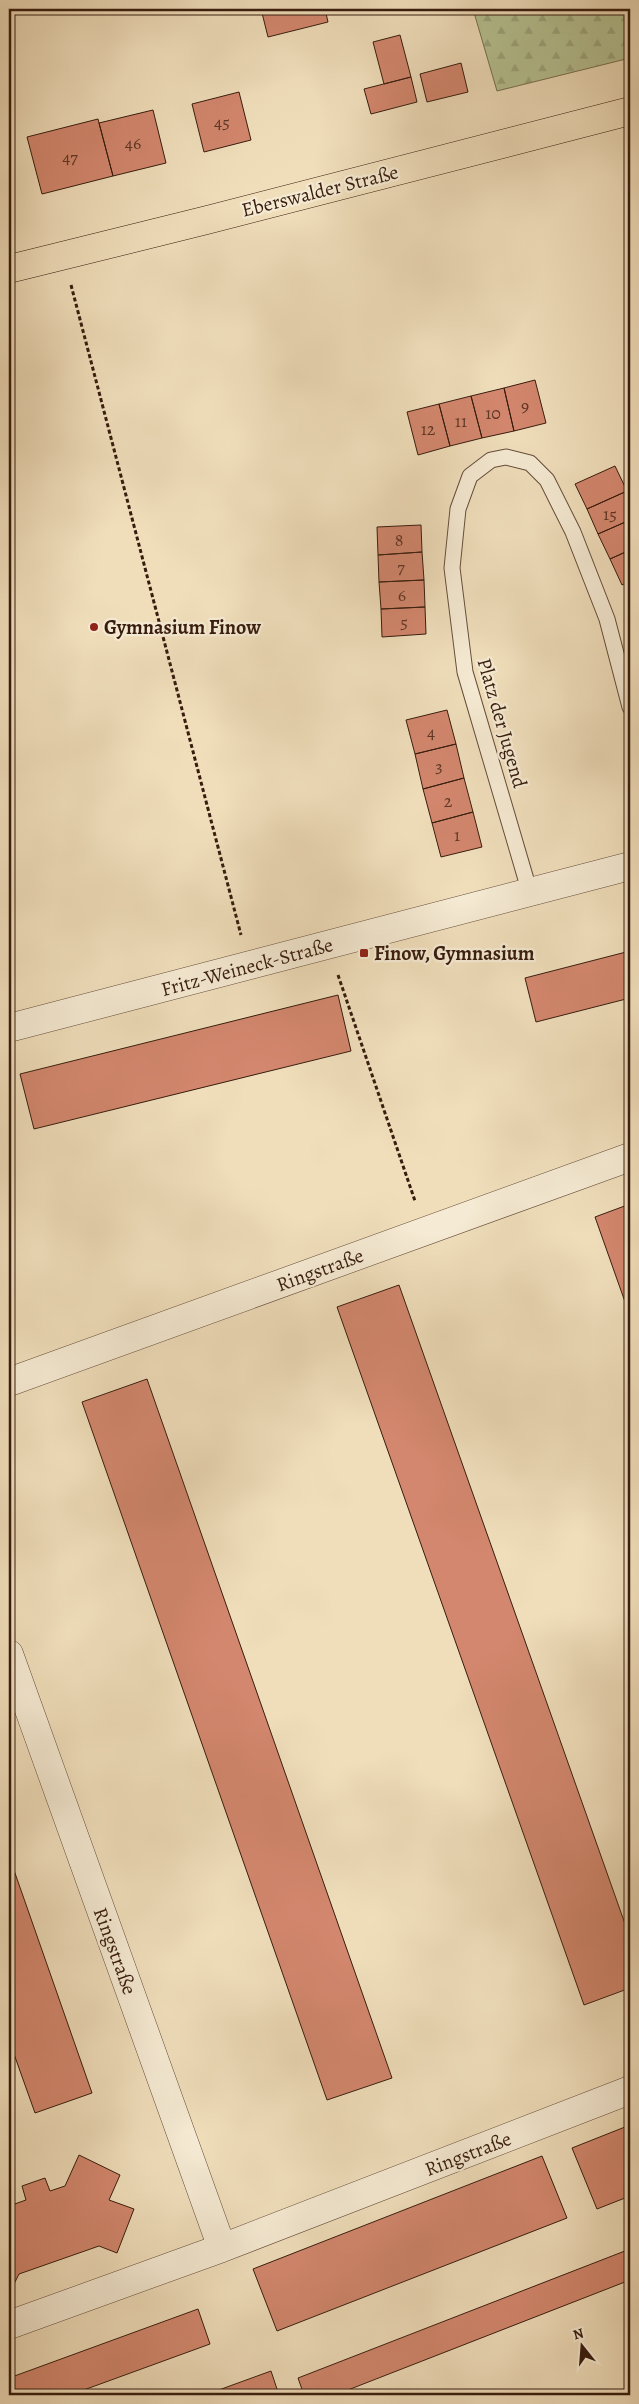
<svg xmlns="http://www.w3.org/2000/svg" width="639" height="2404" viewBox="0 0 639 2404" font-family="Alegreya,serif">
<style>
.forest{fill:url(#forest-firs);stroke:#766f50}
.building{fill:#d3876e;stroke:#371c0e}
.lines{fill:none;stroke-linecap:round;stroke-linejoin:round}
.service-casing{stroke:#654c39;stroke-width:17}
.minor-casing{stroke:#654c39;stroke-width:29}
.primary-casing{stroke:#371c0e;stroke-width:29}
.path{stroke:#371c0e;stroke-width:3;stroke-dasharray:4 2.5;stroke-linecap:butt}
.service{stroke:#f5ead3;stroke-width:15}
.minor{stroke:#f5ead3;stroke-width:28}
.primary{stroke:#f0debb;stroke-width:28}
.poi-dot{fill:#8f2418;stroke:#f5ead3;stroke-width:2}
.labels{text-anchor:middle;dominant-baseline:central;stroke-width:4.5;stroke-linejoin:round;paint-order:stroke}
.number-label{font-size:18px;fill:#5e3726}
.street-label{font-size:20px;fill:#371c0e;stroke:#f5ead3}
.poi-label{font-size:20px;font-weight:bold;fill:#371c0e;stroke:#f5ead3;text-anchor:start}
</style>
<defs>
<pattern id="forest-firs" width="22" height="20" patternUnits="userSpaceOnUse" patternTransform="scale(1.25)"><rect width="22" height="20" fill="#b6c293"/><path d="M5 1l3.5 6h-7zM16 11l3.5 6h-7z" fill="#9da67e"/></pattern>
</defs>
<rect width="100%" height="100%" fill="#f0debb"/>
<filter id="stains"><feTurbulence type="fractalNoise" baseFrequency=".004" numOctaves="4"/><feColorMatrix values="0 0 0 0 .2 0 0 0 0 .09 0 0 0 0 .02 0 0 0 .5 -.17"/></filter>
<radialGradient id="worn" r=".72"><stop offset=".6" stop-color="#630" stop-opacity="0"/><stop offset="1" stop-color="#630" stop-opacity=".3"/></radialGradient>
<path class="forest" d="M473 9H630V58L497 91Z"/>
<path class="building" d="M261 9H325L328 22 268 37Z
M342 9H357L343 12Z
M400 35 411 77 384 84 373 42Z
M461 63 468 92 427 102 420 74Z
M411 77 417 102 371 114 364 89Z
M9 80 13 96 9 97Z
M239 92 251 140 204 152 192 104Z
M153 110 166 163 113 176 99 123Z
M98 119 113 176 42 194 27 137Z
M535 380 546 423 514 431 504 388Z
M504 388 514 431 482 438 471 396Z
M471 396 482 438 450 446 439 404Z
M439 404 450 446 418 455 407 412Z
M615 466 627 491 587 509 575 484Z
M627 491 630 498V520L598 534 587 509Z
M630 520V550L610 559 598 534Z
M421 525 422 552 378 555 377 527Z
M630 550V581L622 585 610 559Z
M422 552 424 580 379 582 378 555Z
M424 580 425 607 381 609 379 582Z
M425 607 426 634 382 637 381 609Z
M447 710 456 744 415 754 406 720Z
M456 744 464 778 423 789 415 754Z
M464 778 473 812 432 823 423 789Z
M473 812 482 847 441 857 432 823Z
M630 951V998L536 1022 525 978Z
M338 995 351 1051 34 1129 20 1074Z
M630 1204V1316L595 1217Z
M399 1285 630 1938V1988L584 2005 337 1307Z
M147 1379 392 2078 327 2100 82 1402Z
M9 1856 92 2093 35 2113 9 2040Z
M630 2125V2196L597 2209 572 2148Z
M79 2155 120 2175 109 2200 134 2209 117 2253 99 2246 19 2274 13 2286 9 2284V2206L26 2200 22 2186 45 2178 50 2191 65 2186Z
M542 2156 567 2218 277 2331 253 2269Z
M630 2249V2280L335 2395H304L298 2378Z
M198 2309 210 2344 70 2395H9V2378Z
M271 2371 279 2395H205Z"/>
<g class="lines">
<g class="service-casing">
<path id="service" d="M530 893 465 672 452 568 458 509 470 476 491 460 506 457 530 463 547 480 573 532 607 619 630 707"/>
</g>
<g class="minor-casing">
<path id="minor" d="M9 1028 630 866
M9 1382 630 1157
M9 1654 222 2248
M9 2325 222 2248 630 2090"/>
</g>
<g class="primary-casing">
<path id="primary" d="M9 269 207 220 630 111"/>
</g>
<path class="path" d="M71 285 241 935
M338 975 415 1201"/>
<use href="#service" class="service"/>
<use href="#minor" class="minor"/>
<use href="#primary" class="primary"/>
</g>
<g class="poi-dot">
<circle cx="94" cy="627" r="5"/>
<rect x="359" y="948" width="10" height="10" rx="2.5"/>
</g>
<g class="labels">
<g class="number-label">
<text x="222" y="122">45</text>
<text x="133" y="143">46</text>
<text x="70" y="157">47</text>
<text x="525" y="406">9</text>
<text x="493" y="413">10</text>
<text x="461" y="421">11</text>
<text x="428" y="429">12</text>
<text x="610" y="514">15</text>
<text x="399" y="540">8</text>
<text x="401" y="567">7</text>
<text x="402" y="595">6</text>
<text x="404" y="622">5</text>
<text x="431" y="732">4</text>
<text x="439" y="766">3</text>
<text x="448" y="801">2</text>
<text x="457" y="835">1</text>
</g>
<g class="street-label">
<text transform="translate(320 191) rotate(-14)">Eberswalder Straße</text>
<text transform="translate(502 723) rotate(74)">Platz der Jugend</text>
<text transform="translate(247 967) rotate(-15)">Fritz-Weineck-Straße</text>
<text transform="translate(320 1270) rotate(-20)">Ringstraße</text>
<text transform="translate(115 1951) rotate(70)">Ringstraße</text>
<text transform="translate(468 2154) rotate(-21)">Ringstraße</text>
</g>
<g class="poi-label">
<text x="104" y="627">Gymnasium Finow</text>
<text x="374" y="953">Finow, Gymnasium</text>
</g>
</g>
<rect width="639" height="2404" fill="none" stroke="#f0debb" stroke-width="30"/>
<rect x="10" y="10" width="619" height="2384" fill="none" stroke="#371c0e" stroke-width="2.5"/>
<rect x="15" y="15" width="609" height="2374" fill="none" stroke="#371c0e"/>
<g transform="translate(582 2346) rotate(343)" stroke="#f5ead3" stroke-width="4" paint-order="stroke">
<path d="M0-4L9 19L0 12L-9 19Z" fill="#371c0e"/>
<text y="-8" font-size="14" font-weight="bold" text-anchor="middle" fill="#371c0e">N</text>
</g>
<rect width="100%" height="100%" filter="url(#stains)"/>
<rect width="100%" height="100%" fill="url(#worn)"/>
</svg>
